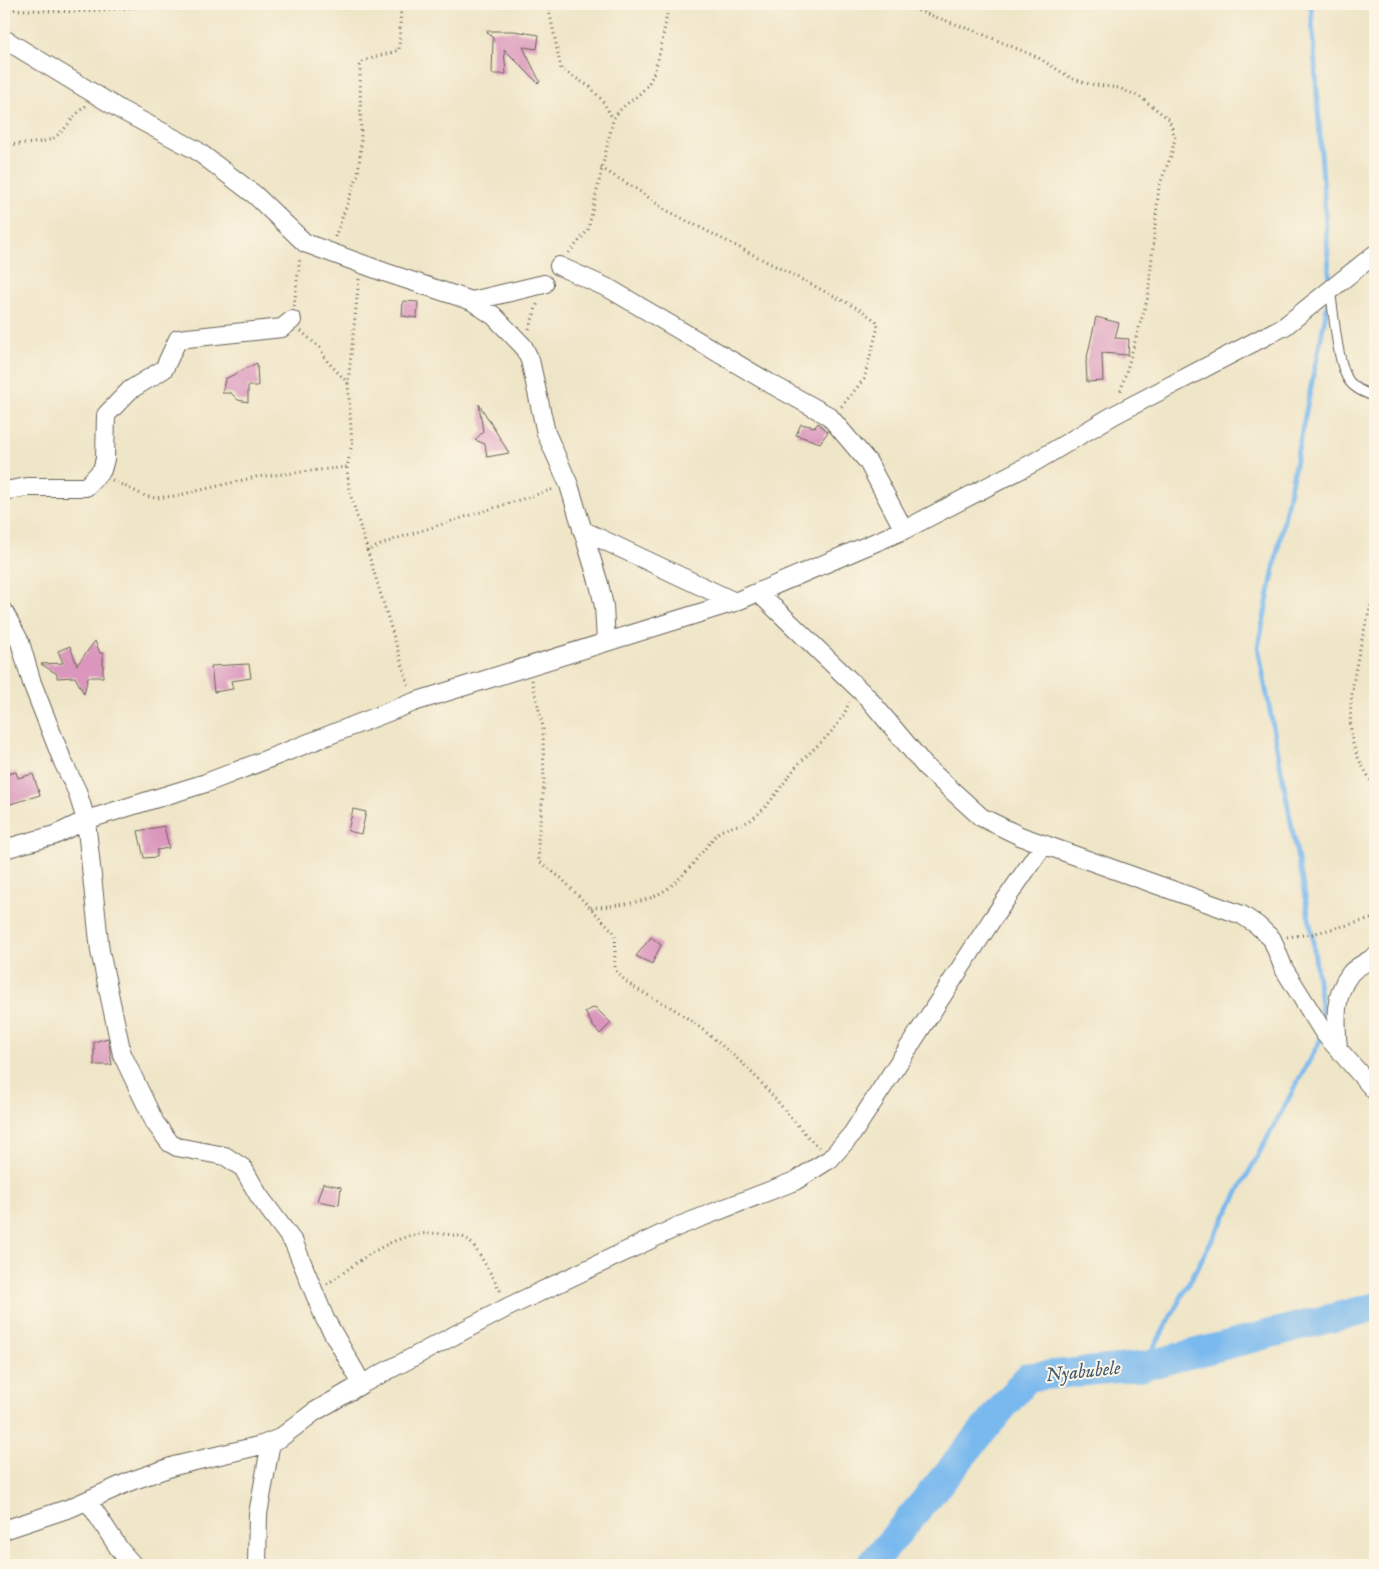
<svg xmlns="http://www.w3.org/2000/svg" width="1379" height="1569" viewBox="0 0 1379 1569" font-family="'IM FELL English',serif">
<style>
.lines{fill:none;stroke-linecap:round;stroke-linejoin:round}
.stream{stroke:#7ab9ee;stroke-width:5}
.river{stroke:#7ab9ee;stroke-width:29}
.building{fill:#da96bc}
.lane-casing{stroke:#666258;stroke-width:11}
.street-casing{stroke:#666258;stroke-width:20}
.path{stroke:#666258;stroke-width:3;stroke-dasharray:1 4;stroke-linecap:butt}
.lane{stroke:#fff;stroke-width:9}
.street{stroke:#fff;stroke-width:18}
.labels{text-anchor:middle;dominant-baseline:central;stroke-width:4;stroke-linejoin:round;paint-order:stroke}
.water-label{font-size:20px;font-style:italic;fill:#425b70;stroke:#fcf5e5}
</style>
<rect width="100%" height="100%" fill="#fcf5e5"/>
<filter id="ink" filterUnits="userSpaceOnUse"><feTurbulence type="fractalNoise" baseFrequency=".02" numOctaves="2"/><feDisplacementMap in="SourceGraphic" scale="10" xChannelSelector="R" yChannelSelector="G"/><feConvolveMatrix kernelMatrix="1 2 1 2 8 2 1 2 1" color-interpolation-filters="sRGB"/></filter>
<filter id="wash" filterUnits="userSpaceOnUse"><feTurbulence type="fractalNoise" baseFrequency=".0096" numOctaves="4" result="noise"/><feDisplacementMap in="SourceGraphic" scale="20" xChannelSelector="R" yChannelSelector="G"/><feGaussianBlur stdDeviation="1.12" result="paint"/><feColorMatrix in="noise" values="0 0 0 0 0 0 0 0 0 0 0 0 0 0 0 0 0 1.4 0 .05"/><feComposite in="paint" operator="in"/></filter>
<g filter="url(#wash)">
<rect width="100%" height="100%" fill="#efe5c7"/>
<g class="lines">
<path class="stream" d="M1311 4 1330 285
M1323 1020 1312 934 1258 647 1329 298
M1144 1366 1323 1035"/>
<path class="river" d="M871 1565 1028 1377 1144 1366 1375 1307"/>
</g>
<g id="blocks">
<path class="building" d="M486 31H514L539 35 537 49 523 47 540 82 538 83 504 49 506 74H492L493 38Z
M403 301 418 302 417 318 402 316Z
M1096 317 1119 323 1115 338 1129 339 1128 355 1102 353 1103 381 1087 382 1086 362Z
M257 363 258 386H248V402L238 400 231 393H222L225 379Z
M479 404 509 453 487 457 485 444 475 440 483 432Z
M818 423 828 432 820 443 796 435 801 424 815 427Z
M95 641 100 653H103V677H88L84 694 75 677 57 678V674L41 664 63 663 58 651 70 646 77 665Z
M249 664 251 678 231 681 233 689 214 692 211 666Z
M16 772 18 778 33 774 40 795 4 806V775Z
M353 809 366 812 361 834 348 831Z
M164 826 169 848 157 850V857L144 858 138 831Z
M651 937 661 945 652 964 636 956Z
M595 1007 611 1023 600 1034 593 1026 585 1012Z
M108 1038 112 1065H94V1042Z
M323 1183 341 1187 339 1205 317 1201Z"/>
</g>
</g>
<g filter="url(#ink)">
<use href="#blocks" fill-opacity="0" stroke="#666258" stroke-width="1"/>
<g class="lines">
<g class="lane-casing">
<path id="lane" d="M1330 290C1334 312 1337 364 1349 381 1356 390 1366 393 1375 397"/>
</g>
<g class="street-casing">
<path id="street" d="M4 39 121 110 196 150 255 195 305 243 384 272 472 301 494 316 523 346 530 360 546 433 569 485 599 584 604 606 606 642
M559 266 610 289 771 384 829 416 868 462 904 530
M472 301 544 284
M4 491 27 487H86L102 470 105 459 106 415 130 390 164 369 178 339 282 328 292 320
M582 530 735 602
M758 592 868 698 925 766 981 817 1020 836 1242 915 1257 925 1272 939 1284 969 1324 1033 1375 1091
M4 612 20 642 32 683 63 762 77 791 86 820 100 951 122 1054 155 1123 170 1143 177 1147 225 1156 243 1168 259 1196 294 1243 325 1319 362 1384
M4 849 55 835 86 820 206 783 414 702 735 602 904 530 1033 463 1114 415 1285 326 1375 254
M1338 1049C1336 1023 1333 996 1350 974 1355 967 1368 962 1375 956
M88 1501 120 1550 133 1565
M4 1530 70 1508 131 1481 174 1466 262 1445 280 1438 314 1412 362 1384 508 1307 679 1226 795 1181 830 1159 852 1134 993 918 1044 844
M257 1565 258 1514 271 1442"/>
</g>
<path class="path" d="M548 4 561 69 590 87 602 100 613 119
M899 4 975 31 1037 57 1071 78 1089 84 1119 88 1140 97 1169 119 1175 138 1171 156 1159 186 1148 297 1120 393
M4 9 74 12 180 4
M4 145C15 144 47 144 55 137 67 129 73 115 86 106
M601 168 638 190 664 209 861 310 876 321 878 327 864 379 841 407
M335 237 358 174 361 148 360 66 363 61 399 50 401 4
M569 253 588 230 613 120C621 104 636 100 646 87 660 70 664 26 669 4
M359 279 348 383 352 443 347 467 349 490 409 687
M294 306 300 257
M529 329 538 302
M301 331 320 348 326 360 348 383
M112 480 145 496 155 498 175 496 256 477 347 467
M366 551 398 538 554 489
M1375 591C1363 632 1345 698 1352 739 1355 757 1367 773 1375 788
M532 680 543 727 544 786 538 840 539 861 561 878 613 931C619 943 611 963 617 972 632 991 661 1000 680 1013 699 1026 717 1041 734 1056 766 1083 789 1119 819 1148
M591 908C609 906 627 905 644 900 677 891 696 858 717 834 727 825 741 827 752 819 771 805 782 784 796 767 815 745 840 731 849 702
M1287 937 1312 934 1375 918
M327 1284C364 1259 396 1228 444 1234 451 1235 460 1235 467 1239 474 1243 497 1284 502 1294"/>
<use href="#lane" class="lane"/>
<use href="#street" class="street"/>
</g>
</g>
<g class="labels">
<g class="water-label">
<text transform="translate(1083 1372) rotate(-6)">Nyabubele</text>
</g>
</g>
<rect width="1379" height="1569" fill="none" stroke="#fcf5e5" stroke-width="20"/>
</svg>
